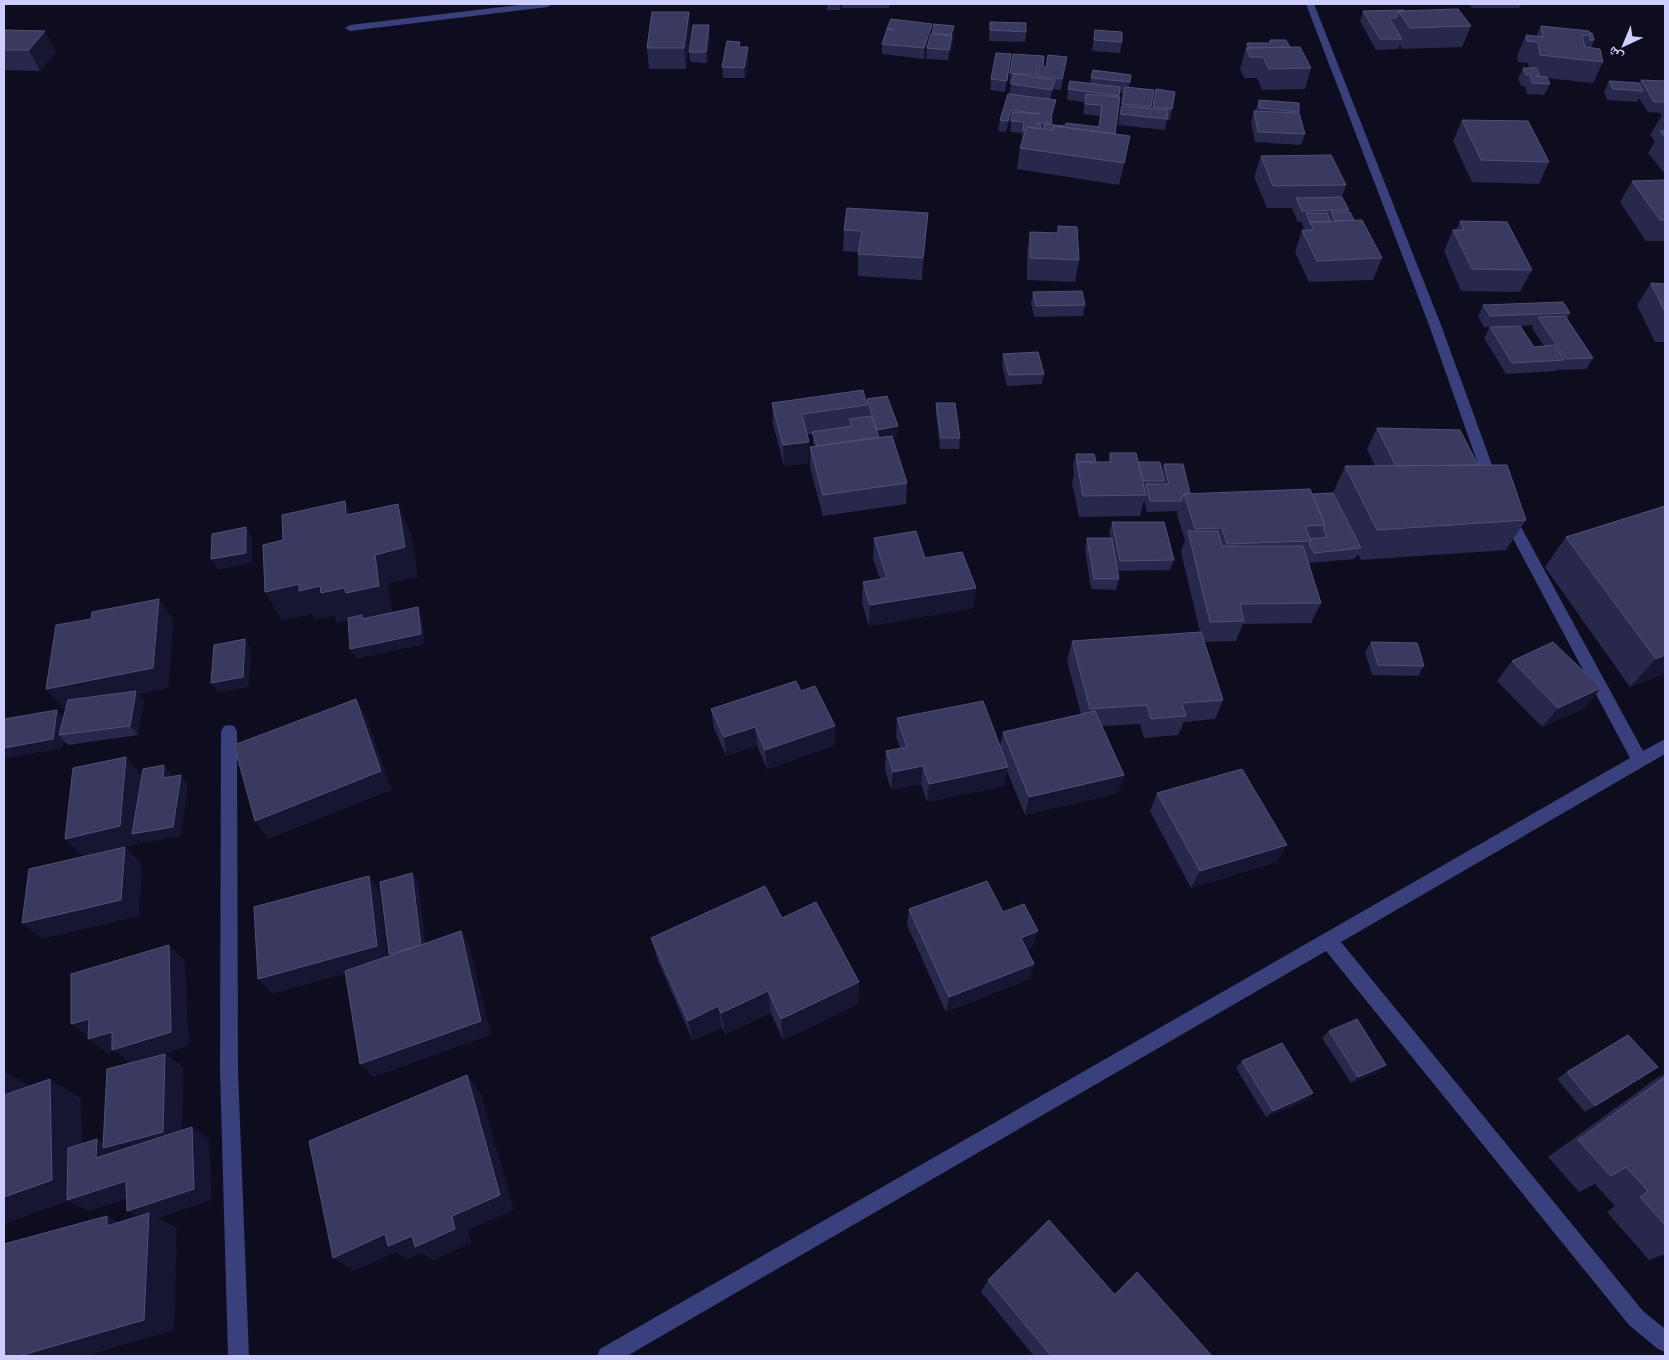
<svg xmlns="http://www.w3.org/2000/svg" width="1669" height="1360" viewBox="0 0 1669 1360" font-family="'DM Sans','Noto Naskh Arabic',sans-serif">
<style>
.lines{fill:none;stroke-linecap:round;stroke-linejoin:round}
.minor{fill:#39407c;fill-rule:evenodd}
.wall{fill:#28274c;fill-rule:evenodd}
.shaded-wall{fill:#161532}
.building{fill:#3a395f;stroke:#515078}
</style>
<rect width="100%" height="100%" fill="#0e0d1f"/>
<g class="lines">
<path class="minor" d="M528 4H552L548 7 350 31 345 28 350 25Z
M1306 4H1314L1441 325 1499 484 1497 487H1487L1485 484 1429 325Z
M1508 511 1513 513 1515 516 1643 751 1665 739V754L1341 942 1643 1311 1665 1329V1352L1658 1349 1629 1325 1326 951 627 1356H597L600 1349 1630 758 1501 516 1503 513Z
M229 725 234 726 237 731 238 1070 249 1356H228L220 1070 221 731 224 726Z"/>
</g>
<path class="wall" d="M827 4H840V10H827Z
M842 4H889V8H842Z
M1031 4H1052V5Z
M1469 4H1521L1519 8H1472Z
M1363 11H1404L1471 26 1462 47 1402 49 1400 45 1398 49 1376 50 1360 21Z
M689 12 690 32 686 69H649L647 48Z
M990 22 1026 32 1025 42 989 41Z
M932 24 931 34 924 59 882 54V44L887 28Z
M934 24 954 26 952 47 948 60 926 59 927 48 932 34Z
M1541 26 1589 31 1594 40 1591 48 1603 62 1593 83 1547 78 1550 84 1544 95 1527 94 1525 86H1521L1518 79 1523 68H1529L1528 63 1518 62 1517 56 1526 35 1536 36Z
M4 30 56 52 40 71 4 70Z
M1095 30 1122 42 1120 53 1092 51Z
M710 36 707 63 690 62 689 52Z
M1270 40 1290 47 1311 68 1305 89 1262 90 1257 78H1244L1240 69 1247 43H1269Z
M741 47 749 58 745 78H723L722 67Z
M1013 54 1043 67 1065 68 1061 90 1053 89 1050 100 1054 111 1052 120V125L1065 126 1098 127 1100 116 1083 114 1085 102 1067 100 1068 89 1090 83 1093 70 1131 75 1129 87 1154 90 1151 109H1152L1156 89 1172 109 1170 120H1167L1165 130 1118 125 1123 93 1119 92 1115 134 1126 158 1119 185 1017 169 1020 148 1022 142V133L1010 132 1011 121H1010L1006 132 998 131 1000 120 1009 95 1011 84H1009Z
M1009 65 1005 92 990 90 991 79Z
M1641 80 1665 81V174L1648 153 1655 141 1650 135 1662 115 1660 113 1648 112 1639 98 1637 102 1607 100 1604 92 1609 81 1639 83Z
M1259 100 1299 112V113L1305 134 1301 145 1255 142 1251 122 1254 111H1255Z
M1462 120 1549 162 1539 184 1472 182 1453 141Z
M1261 156 1346 185 1342 197 1349 210 1348 212 1382 258 1373 280 1309 282 1295 252 1302 230H1305L1302 224 1303 222H1298L1292 209 1293 208H1267L1254 177Z
M1665 180V241H1646L1620 202 1632 181Z
M928 213 922 280 858 276V252L843 251 844 230Z
M1460 221 1532 270 1520 292 1461 291 1444 251 1453 230H1456Z
M1058 226 1079 260 1075 282 1027 280V253L1030 232 1057 233Z
M1651 283 1665 284V342H1655L1637 305Z
M1033 292 1085 305 1083 316 1034 317 1031 303Z
M1483 305 1570 313 1567 319 1593 358 1586 369 1559 370 1558 369 1557 371 1506 374 1484 338 1490 327H1484L1478 316ZM1534 325 1532 328 1544 346 1534 347 1521 326Z
M1003 354 1044 374 1042 384 1007 386 1002 365Z
M867 399 897 437 892 438 907 483 906 504 823 516 810 468V447L814 446 813 443V434L807 435 809 463 784 466 773 424 772 403H866Z
M936 403 960 438 959 449H940L936 414Z
M1377 428 1478 465 1526 520 1506 550 1361 560 1358 554 1355 559 1309 563 1321 603 1311 623 1243 624 1236 641 1204 642 1223 700 1215 719 1184 722 1178 735 1144 738 1140 724 1102 726 1124 775 1118 793 1025 815 1007 771 1004 786 927 802 921 784 891 790 885 769 886 751 900 748 896 737 897 718 1000 746 1003 732 1081 714 1067 661 1072 641 1200 632 1181 552 1185 540 1177 515 1178 511 1147 512 1144 501 1140 516 1079 517 1072 483 1074 473 1073 465 1076 454 1096 462H1108L1110 453 1138 462 1162 472 1164 464 1190 493 1312 494 1333 493 1345 466H1375L1367 449Z
M1665 506V673L1630 687 1545 567 1566 537Z
M1112 522 1174 560 1170 570 1117 571 1119 579 1116 590 1091 589 1085 549 1087 538H1111L1109 533Z
M874 538 925 558 976 588 973 608 869 626 862 603 863 582 880 579 873 558Z
M159 599 173 620 168 688 138 694 144 701 138 735 68 745 63 740 62 748 4 758V719L64 717 66 708H64L46 689 91 619Z
M1371 642 1424 666 1418 676 1372 675 1365 652Z
M1512 661 1585 708 1542 727 1497 681Z
M801 691 835 726V745L767 769 757 745 726 756 714 728 711 709Z
M1157 793 1277 862 1191 888 1150 811Z
M909 909 1003 912 1033 947 1027 949 1034 964 1029 979 946 1012 907 925Z
M782 918 859 982 858 1004 783 1040 771 1013 725 1034 722 1027 693 1041 658 961 651 938Z
M1329 1031 1379 1072 1351 1083 1322 1038Z
M1242 1061 1313 1093 1307 1100 1266 1117 1236 1068Z
M1658 1067 1585 1112 1557 1079 1567 1072Z
M1665 1074V1254L1649 1260 1607 1212 1615 1206 1595 1184 1579 1192 1548 1157 1657 1078Z
M1137 1272 1212 1356H1034L981 1292 988 1280 1114 1294Z"/>
<path class="shaded-wall" d="M689 12 690 32 686 69 684 48Z
M932 24 931 34 924 59V48Z
M709 25 710 36 707 63 706 52Z
M954 26 952 47 948 60 949 50Z
M45 31 56 52 40 71 29 50Z
M748 47 749 58 745 78 744 68Z
M1055 80 1053 90 1050 101 1052 90Z
M1056 100 1054 111 1051 123V116Z
M1011 110 1010 121 1006 132 1008 121Z
M1130 136 1126 158 1119 185 1124 163Z
M928 213 926 235 922 280 923 258Z
M898 426 897 437 877 440V430Z
M809 442V463L784 466 783 445Z
M345 501 358 531 346 515Z
M398 504 411 534 418 577 388 584 393 615 365 621 358 618 337 623 333 616 315 620 312 614 282 621 265 592 375 555Z
M246 527 252 538V563L218 570 211 559Z
M976 588 973 608 869 626 870 605Z
M159 599 173 620 168 688 138 694 144 701 138 735 130 726 135 694 64 708 46 689Z
M418 607 422 618 425 644 356 659 350 649Z
M245 639 251 649 249 687 218 693 211 683Z
M1665 655V673L1630 687 1656 659Z
M1601 688 1585 708 1542 727 1558 708Z
M356 699 367 719 392 790 268 839 255 821Z
M57 710 66 720 59 735 63 740 62 748 4 758V748Z
M835 726V745L767 769 765 750Z
M755 727 757 745 726 756 724 737Z
M126 757 143 776 138 833 181 775 188 784 181 836 141 843 138 839 137 844 125 847 142 864 139 916 42 939 22 923 125 847 83 856 65 839Z
M164 765 172 775 171 787 163 778Z
M923 766 921 784 891 790 893 772Z
M1008 767 1004 786 927 802 929 784Z
M1124 775 1118 793 1025 815 1029 797Z
M1287 845 1277 862 1191 888 1200 871Z
M412 873 418 882 427 953 395 962 389 954Z
M369 876 380 892 388 962 272 994 258 979Z
M461 931 470 947 491 1035 373 1077 360 1064Z
M1038 931 1033 947 1016 953 1021 938Z
M169 945 185 961 189 1046 131 1064 114 1051 108 1053 88 1039Z
M1034 964 1029 979 946 1012 949 997Z
M859 982 858 1004 783 1040 781 1019Z
M768 991 771 1013 725 1034 721 1013Z
M718 1006 722 1027 693 1041 688 1021Z
M89 1019 91 1038 71 1024Z
M165 1054 183 1067 182 1144 96 1158 97 1139 109 1146Z
M1386 1065 1379 1072 1351 1083 1358 1077Z
M4 1071 31 1087 4 1100Z
M467 1075 481 1094 514 1210 468 1230 471 1243 433 1261 422 1253 407 1260 396 1252 354 1271 333 1258 385 1234 452 1216Z
M50 1079 81 1098 84 1195 126 1181 146 1192 89 1211 68 1201 4 1224V1197Z
M1313 1093 1307 1100 1266 1117 1273 1111Z
M192 1127 209 1139 212 1200 158 1218 177 1228 174 1330 86 1356H19L147 1222 127 1211Z
M107 1216 137 1231 107 1226Z"/>
<path class="building" d="M1458 9 1471 26 1410 28 1398 11Z
M1404 10V11H1398L1396 18H1389L1402 39H1380L1363 11Z
M652 12H689L684 48H647Z
M891 19 932 24 924 48 882 44 887 29 894 30 887 28Z
M990 22 1026 23V32L990 30Z
M934 24 954 26 951 35 932 33Z
M693 25H709L706 52H689Z
M1541 26 1589 31 1591 36 1582 35 1585 47 1600 49 1603 62 1540 55 1538 42 1527 41 1526 35 1543 37Z
M4 30 45 31 29 50H4Z
M1095 30 1122 32V42L1094 40Z
M1590 33H1592L1594 40H1589L1591 36Z
M931 34 952 36 949 50 927 48Z
M1270 40H1286L1290 47 1249 48 1247 43H1271Z
M727 41 740 42 739 47H748L744 68 722 67Z
M1300 47 1311 68 1269 69 1263 57H1250L1246 48Z
M996 53 1011 54 1007 81 991 79Z
M1013 54 1044 56 1043 67H1046L1048 55 1067 57 1062 79 1037 76 1040 66H1037L1036 75 1010 73Z
M1523 68H1536L1540 76H1536L1547 77 1550 84 1532 83 1530 75H1526Z
M1093 70 1131 75 1130 82 1091 78Z
M1014 74 1055 80 1052 90 1011 84Z
M1641 80 1665 81V102H1654Z
M1070 81 1120 87 1119 96 1068 89Z
M1609 81 1639 83 1643 91 1613 89Z
M1125 87 1154 90 1151 107 1122 104Z
M1156 89 1175 92 1172 109 1153 107Z
M1008 94 1056 100 1051 116 1052 123H1036L1041 125 1040 129 1027 127 1025 131H1023L1024 122 1011 121 1013 112 1040 114 1011 110 1008 121 1000 120Z
M1086 94 1120 97 1115 134 1054 126 1053 130 1044 129 1045 124 1065 126 1066 123 1099 127 1102 105 1085 104Z
M1259 100 1299 103V112L1259 108Z
M1122 106 1168 110 1167 119 1120 114Z
M1254 111 1299 113 1305 134 1258 132Z
M1462 120 1528 121 1549 162 1481 160Z
M1054 126 1130 136 1124 163 1020 148 1027 127 1053 130Z
M1660 131H1665V137Z
M1331 155 1346 185 1273 186 1261 156Z
M1665 180V220H1660L1632 181Z
M1342 197 1349 210 1302 211 1296 198Z
M847 208 928 213 923 258 858 254 862 231 844 230Z
M1331 212H1350L1354 220 1335 221Z
M1306 213H1327L1331 222H1310V223Z
M1362 220 1382 258 1317 261 1302 230H1314L1310 222Z
M1460 221 1507 222 1532 270 1472 269 1453 230H1464Z
M1058 226 1077 227 1079 260 1030 258V232L1058 233Z
M1651 283 1665 284V312Z
M1082 291 1085 305 1036 306 1033 292Z
M1563 302 1570 313 1490 316 1483 305Z
M1565 316 1593 358 1566 359 1538 317Z
M1520 326 1534 347 1555 345 1564 360 1512 363 1490 327Z
M1038 352 1044 374 1009 375 1003 354Z
M863 390 867 405 802 414 809 442 783 445 772 403Z
M887 396 898 426 877 430 867 399Z
M936 403H955L960 438H941Z
M871 416 879 437 817 446 812 432 852 426 849 419Z
M1377 428 1460 430 1478 465 1396 466Z
M892 436 907 483 823 495 810 447Z
M1110 453H1136L1146 495 1083 496 1077 462H1111Z
M1076 454H1094L1096 462H1077Z
M1138 462H1160L1164 481H1143Z
M1164 464H1183L1190 493 1184 494 1181 501H1150L1146 484H1169Z
M1507 465 1526 520 1377 530 1345 466Z
M1310 489 1325 525 1305 526 1311 541 1227 544 1222 528 1195 529 1184 494Z
M1333 493 1361 548 1314 553 1309 544 1311 541 1310 539 1327 537 1323 529 1325 525 1312 494Z
M345 501 346 515 398 504 405 547 375 555 379 586 346 593 344 588 321 593 320 586 299 591V584L265 592 263 545 283 540 282 515Z
M1665 506V655L1656 659 1566 537Z
M1112 522H1164L1174 560 1120 561Z
M246 527V553L211 559 212 534Z
M916 531 925 558 962 552 976 588 870 605 863 582 887 578 874 538Z
M1188 531H1218L1222 546H1303L1321 603 1240 604 1244 621 1210 622Z
M1087 538H1112L1119 579H1094Z
M159 599 153 668 46 689 56 625 91 619 92 612Z
M418 607 421 634 350 649 348 618 362 615V619Z
M1201 632 1223 700 1182 703 1186 716 1151 719 1147 705 1090 709 1072 641Z
M245 639 243 677 211 683 214 645Z
M1371 642 1417 643 1424 666 1378 665Z
M1553 642 1601 688 1558 708 1512 661Z
M796 681 801 691 815 686 835 726 765 750 755 727 724 737 711 709Z
M136 691 130 726 59 735 68 700Z
M356 699 381 771 255 821 234 745Z
M983 701 1008 767 929 784 923 766 893 772 886 751 907 747 897 718Z
M57 710 53 739 4 748V719Z
M1095 711 1124 775 1029 797 1003 732Z
M126 757 120 826 65 839 73 768Z
M164 765 163 778 181 775 173 827 132 834 143 769Z
M1242 769 1287 845 1200 871 1157 793Z
M125 847 121 900 22 923 29 869Z
M412 873 421 945 389 954 380 882Z
M369 876 377 946 258 979 254 907Z
M987 881 1003 912 1024 904 1038 931 1021 938 1034 964 949 997 909 909Z
M765 886 782 918 816 902 859 982 781 1019 768 991 721 1013 718 1006 688 1021 651 938Z
M461 931 481 1021 360 1064 345 971Z
M169 945 171 1032 112 1050V1032L88 1039 89 1019 71 1024V974Z
M1357 1019 1386 1065 1358 1077 1329 1031Z
M1628 1035 1658 1067 1595 1106 1567 1072Z
M1282 1043 1313 1093 1273 1111 1242 1061Z
M165 1054 163 1132 103 1148 107 1069Z
M467 1075 500 1195 452 1216 455 1229 415 1247 412 1236 388 1246 385 1234 333 1258 309 1141Z
M1665 1077V1225L1640 1197 1648 1191 1626 1167 1611 1176 1578 1140Z
M50 1079 52 1180 4 1197V1095Z
M192 1127 194 1189 127 1211 126 1181 67 1200 68 1148 97 1139 96 1158Z
M149 1213 144 1320 19 1356H4V1244L107 1216V1226Z
M1049 1220 1115 1295 1137 1272 1212 1356H1051L988 1280Z"/>
<rect width="1669" height="1360" fill="none" stroke="#cdcefd" stroke-width="10"/>
<g transform="translate(1624 45) rotate(224)" stroke="#0e0d1f" stroke-width="4" paint-order="stroke">
<path d="M0-4L9 19L0 12L-9 19Z" fill="#cdcefd"/>
<text y="-8" font-size="14" font-weight="bold" text-anchor="middle" fill="#cdcefd">ش</text>
</g>
</svg>
